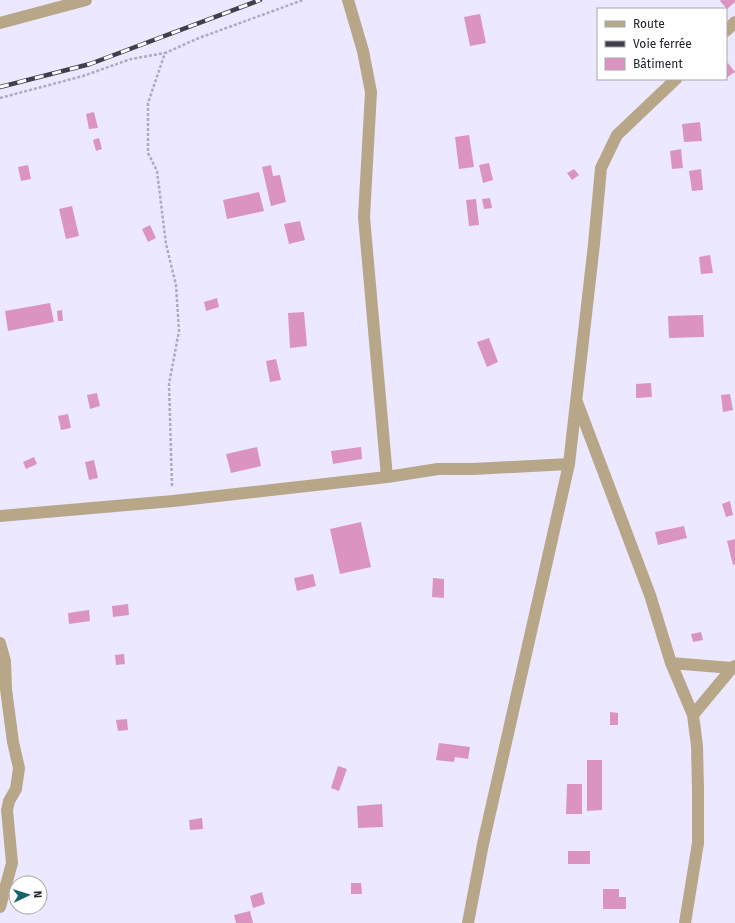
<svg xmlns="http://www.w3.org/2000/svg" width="735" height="923" viewBox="0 0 735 923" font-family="'Fira Sans',sans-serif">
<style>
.building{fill:#db94c2}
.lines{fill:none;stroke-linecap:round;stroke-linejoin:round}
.path{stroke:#aeabbe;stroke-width:2.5;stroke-dasharray:3 2;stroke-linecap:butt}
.minor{stroke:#b7a788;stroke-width:12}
.rail-casing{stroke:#413f4c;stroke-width:4.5}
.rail{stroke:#fff;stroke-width:3;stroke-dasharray:9;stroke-linecap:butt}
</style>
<rect width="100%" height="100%" fill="#ece8ff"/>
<path class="building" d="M721 0H735V2L727 9 720 1Z
M480 14 486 43 470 46 464 17Z
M728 63 735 72 726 78V64Z
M94 112 98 128 89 129 86 114Z
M700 122 702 141 684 142 682 124Z
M469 135 474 167 459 169 455 137Z
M99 138 102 149 96 151 93 140Z
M681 149 683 168 672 169 670 151Z
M489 163 493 180 483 183 479 165Z
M28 165 31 179 21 181 18 167Z
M271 165 273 176 280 175 286 202 271 206 262 167Z
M574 169 579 175 572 180 567 173Z
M701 169 703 190 692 191 689 171Z
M259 192 264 211 227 219 223 200Z
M490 198 492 208 484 209 482 199Z
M476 199 479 225 469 226 466 200Z
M72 206 79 236 66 239 59 209Z
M300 221 305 240 289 244 284 224Z
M150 225 156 238 148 242 142 229Z
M710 255 713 273 701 274 699 257Z
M217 298 219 307 206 311 204 302Z
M50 303 54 322 8 331 5 311Z
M62 310 63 321H58L57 311Z
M304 312 307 346 290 348 288 313Z
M703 315 704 337 669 338 668 316Z
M489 338 498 362 487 367 477 342Z
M276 359 281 380 270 382 266 361Z
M651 383 652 397 636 398V384Z
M97 393 100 406 90 409 87 395Z
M730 394 733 410 723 412 721 395Z
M68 414 71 428 61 430 58 416Z
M257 447 261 466 231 473 226 454Z
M361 447 362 459 333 464 331 451Z
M34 457 37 464 26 469 23 462Z
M94 460 98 478 89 480 85 462Z
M730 501 733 515 726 517 722 504Z
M361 522 371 567 340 574 330 529Z
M684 526 687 538 658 545 655 532Z
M735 539V564L733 565 727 541Z
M313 574 316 586 297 591 294 578Z
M433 578 444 579V598L432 597Z
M128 604 129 615 113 617 112 606Z
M89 610 90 621 69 624 68 613Z
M701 632 703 640 693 642 691 634Z
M124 654 125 664 116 665 115 655Z
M610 712 618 713V725H610Z
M127 719 128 730 118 731 116 720Z
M439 743 470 747 468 759 455 757 454 762 436 760Z
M587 760H602V810L587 811Z
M338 766 347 769 339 791 331 788Z
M567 784H582V814H566Z
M382 804 383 827 358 828 357 806Z
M202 818 203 829 190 830 189 820Z
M568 851H590V864H568Z
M351 883H361L362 894H351Z
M603 889H619V897H626V909H603Z
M262 892 265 904 253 908 250 896Z
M250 911 253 923H236L234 915Z"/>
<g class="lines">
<path class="path" d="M0 98 83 76 131 59 165 53
M172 486 169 384 179 331 176 285 166 244 157 171 148 153V103L165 53 199 38 303 0"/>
<path class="minor" d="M348 0 363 51 371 92 364 217 387 477
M0 23 86 0
M726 31 735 22
M577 402 650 595 671 663 693 715 697 746 698 789V843L685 923
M0 516 173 501 387 477 438 469H473L569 464
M0 643 5 661 6 689 13 742 19 768 16 789 9 801 7 810 12 863 0 907
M671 663 732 668
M693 715 732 668 735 666
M468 923 483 844 569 464 594 244 601 168 617 135 676 79"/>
<g class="rail-casing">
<path id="rail" d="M0 87 90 64 260 0"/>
</g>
<use href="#rail" class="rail"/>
</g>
<rect x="597" y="8" width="130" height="72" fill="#ffffff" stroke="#a7a7ab"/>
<rect x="605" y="21" width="20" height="6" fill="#b7a788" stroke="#a7a7ab"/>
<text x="633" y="28" font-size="12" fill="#24222d">Route</text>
<rect x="605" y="41" width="20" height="6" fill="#413f4c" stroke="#a7a7ab"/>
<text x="633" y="48" font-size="12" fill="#24222d">Voie ferrée</text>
<rect x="605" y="58" width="20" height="12" fill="#db94c2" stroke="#a7a7ab"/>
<text x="633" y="68" font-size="12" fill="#24222d">Bâtiment</text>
<g transform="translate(28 895) rotate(86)"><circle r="19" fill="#ffffff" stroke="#a7a7ab"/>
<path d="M0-3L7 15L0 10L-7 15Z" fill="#156568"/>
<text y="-6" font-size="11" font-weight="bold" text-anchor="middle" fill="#24222d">N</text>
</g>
</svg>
